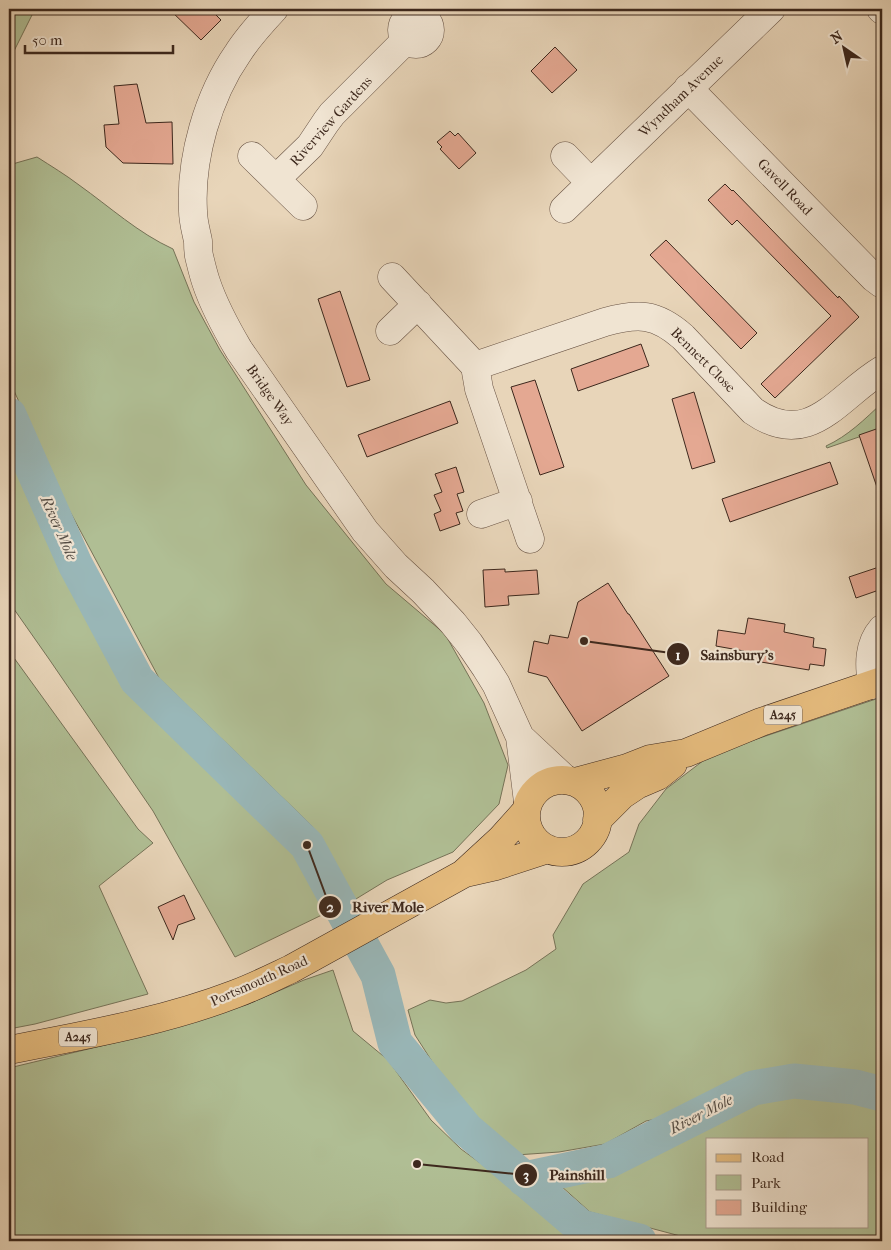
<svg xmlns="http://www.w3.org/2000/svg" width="891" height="1250" viewBox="0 0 891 1250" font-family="'IM FELL French Canon',serif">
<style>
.green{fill:#b0be94;stroke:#767358;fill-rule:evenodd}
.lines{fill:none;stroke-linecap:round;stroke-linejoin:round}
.river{stroke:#99b7b8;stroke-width:35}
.building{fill:#e4a892;stroke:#3d281d}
.minor-casing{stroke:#685344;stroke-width:29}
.major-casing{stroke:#3d281d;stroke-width:29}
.minor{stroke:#f0e4d2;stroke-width:28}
.major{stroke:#e4ba7c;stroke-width:28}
.labels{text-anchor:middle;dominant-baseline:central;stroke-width:4.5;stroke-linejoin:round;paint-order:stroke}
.shield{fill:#f0e4d2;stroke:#736053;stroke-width:1}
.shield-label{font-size:12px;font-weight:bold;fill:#3d281d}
.street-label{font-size:14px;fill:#3d281d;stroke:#f0e4d2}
.water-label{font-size:15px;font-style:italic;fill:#544c44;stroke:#f0e4d2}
.leader{fill:none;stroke:#3d281d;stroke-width:2}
.callout-dot{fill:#3d281d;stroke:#f0e4d2;stroke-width:2}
.mark-label{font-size:15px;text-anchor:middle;font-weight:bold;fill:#fff}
.callout-label{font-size:15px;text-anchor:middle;font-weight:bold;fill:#3d281d;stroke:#f0e4d2;stroke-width:4.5;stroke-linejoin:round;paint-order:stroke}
</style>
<rect width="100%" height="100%" fill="#e8d5b9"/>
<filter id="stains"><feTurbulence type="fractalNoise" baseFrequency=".004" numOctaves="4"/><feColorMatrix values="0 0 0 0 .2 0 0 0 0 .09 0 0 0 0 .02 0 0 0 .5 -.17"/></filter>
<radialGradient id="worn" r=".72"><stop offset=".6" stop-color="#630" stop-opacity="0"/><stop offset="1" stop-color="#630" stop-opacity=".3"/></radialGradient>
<path class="green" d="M9 9H35L9 61Z
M37 157C51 166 66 175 79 185 110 207 138 233 173 249L194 302 220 350 306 485 386 584 445 634 484 703 508 765 499 804 453 852 387 880 351 902 312 826 159 678 66 504 9 380V165Z
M882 403V429L827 448 826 446C848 436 865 419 882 403Z
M9 448 81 609 134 697 294 852 326 913 235 957 153 811 49 659 9 602Z
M9 651 138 829 153 843 99 886 148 994 35 1024 9 1029Z
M882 697V1082L790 1068 768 1070 678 1115 646 1121 605 1144 559 1152 516 1155 507 1152 501 1144 455 1097 415 1035 408 1010 430 1000 446 1003 462 1001 526 970 556 949 553 935 583 884 629 852 639 824 666 789 712 754Z
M333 970 353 1031 388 1060 431 1120 461 1149 517 1190 572 1241H9V1068L151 1034 212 1014 248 1004 304 980Z
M804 1093 882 1106V1238L826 1241H699L590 1212 561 1186 643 1161 700 1125 756 1098ZM707 1139H867V1226H707Z"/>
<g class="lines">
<path class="river" d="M9 415 75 564 137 680 307 845 378 975 395 1043 466 1129 581 1227 639 1241
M524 1179 608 1161 753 1088 794 1081 855 1087 882 1094"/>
</g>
<path class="building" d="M169 9H210L221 20 201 40Z
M555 47 577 70 552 93 531 71Z
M137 84 146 123 172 122 173 164 123 163 106 147 104 125 119 124 114 86Z
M450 131 455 136 458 133 476 153 459 169 440 149 442 147 437 142Z
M725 184 732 191 733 190 838 298 839 296 859 317 775 398 761 384 831 316 737 220 732 225 708 200Z
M666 240 757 333 741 349 650 255Z
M340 291 370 380 347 387 318 299Z
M641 344 649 366 578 391 571 369Z
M535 380 564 467 540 475 511 387Z
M694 392 715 462 692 469 672 399Z
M450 401 458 423 367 457 358 435Z
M882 427V496H880L859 435Z
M830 462 838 484 730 522 722 499Z
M456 467 464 492 457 494 463 511 456 513 460 524 440 531 434 514 441 511 434 495 442 492 435 474Z
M882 566V589L856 598 849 577Z
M505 569V572L537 570 539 594 508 596 509 605 485 607 483 570Z
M608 583 628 614H629L669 676 582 731 547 677 528 672 534 641 548 644 550 635 568 638 578 602Z
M748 618 785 624 784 632 814 638 813 647 826 649 824 666 810 664 809 670 743 659 744 651 716 646 718 630 745 634Z
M184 895 195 919 178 925 173 940 158 907Z"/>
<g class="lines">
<g class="minor-casing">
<path id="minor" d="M274 9C261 23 248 37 238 53 208 96 190 158 193 211 193 221 196 231 198 241 198 246 198 251 199 256 201 264 203 273 206 282 214 306 226 328 239 350L365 531 396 566 423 591 453 623 469 643 486 668 496 684 520 737 528 802
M881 9 882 10
M402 30a14 14 0 1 1 28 0a14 14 0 1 1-28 0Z
M688 88 874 278 882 284
M252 156 303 206
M565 156 591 183
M276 179 310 146 326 122 332 114 406 40
M564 209 771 9
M392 277 475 366 479 389 530 539
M390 331 418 304
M475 366 605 322C638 313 656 313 683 337L753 411C810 451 838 396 882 370
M481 514 518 501
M872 685C869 665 868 645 882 629
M520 737 566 780"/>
</g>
<g class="major-casing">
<path id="major" d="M526 816a36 36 0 1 1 72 0a36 36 0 1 1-72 0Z
M575 782 627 768 650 759 686 753 761 722 882 681
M597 820 622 795 637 785 658 776 673 764
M465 873 496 866 548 849
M9 1050C85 1035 162 1022 235 994 254 987 272 978 291 969L463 874 501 839 526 811"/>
</g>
<use href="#minor" class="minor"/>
<use href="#major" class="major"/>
</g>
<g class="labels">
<g class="shield">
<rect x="764" y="705.5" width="38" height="19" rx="4"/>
<rect x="59" y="1027.5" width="38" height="19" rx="4"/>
</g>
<g class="shield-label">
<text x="783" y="715">A245</text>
<text x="78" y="1037">A245</text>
</g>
<g class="street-label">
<text transform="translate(681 96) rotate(-44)">Wyndham Avenue</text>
<text transform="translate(331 121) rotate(-48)">Riverview Gardens</text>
<text transform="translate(785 187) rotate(46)">Gavell Road</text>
<text transform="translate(703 360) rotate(45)">Bennett Close</text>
<text transform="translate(270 395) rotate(55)">Bridge Way</text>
<text transform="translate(259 981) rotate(-24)">Portsmouth Road</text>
</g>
<g class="water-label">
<text transform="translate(59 528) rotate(66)">River Mole</text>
<text transform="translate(701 1114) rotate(-27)">River Mole</text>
</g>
</g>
<path class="leader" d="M584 641L678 654M307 845L330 907M417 1164L526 1175"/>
<g class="callout-dot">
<circle cx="584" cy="641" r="5"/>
<circle cx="307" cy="845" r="5"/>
<circle cx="417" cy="1164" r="5"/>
<circle cx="678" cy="654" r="12"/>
<circle cx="330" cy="907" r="12"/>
<circle cx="526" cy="1175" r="12"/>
</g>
<g class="mark-label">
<text x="678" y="660">1</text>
<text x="330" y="912">2</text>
<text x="526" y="1180">3</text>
</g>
<g class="callout-label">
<text x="737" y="660">Sainsbury's</text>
<text x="388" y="912">River Mole</text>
<text x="577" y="1180">Painshill</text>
</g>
<rect width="891" height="1250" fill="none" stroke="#e8d5b9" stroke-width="30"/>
<rect x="10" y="10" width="871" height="1230" fill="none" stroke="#3d281d" stroke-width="2.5"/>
<rect x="15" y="15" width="861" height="1220" fill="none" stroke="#3d281d"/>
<rect x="706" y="1138" width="162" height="90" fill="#f0e4d2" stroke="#a8998a"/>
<rect x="716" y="1154" width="25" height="8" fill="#e4ba7c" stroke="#a8998a"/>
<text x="751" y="1162" font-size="15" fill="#3d281d">Road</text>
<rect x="716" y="1175" width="25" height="15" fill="#b0be94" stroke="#a8998a"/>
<text x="751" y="1188" font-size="15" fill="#3d281d">Park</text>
<rect x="716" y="1200" width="25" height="15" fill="#e4a892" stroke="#a8998a"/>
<text x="751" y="1212" font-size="15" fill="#3d281d">Building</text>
<g transform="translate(844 48) rotate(326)" stroke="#f0e4d2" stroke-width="4" paint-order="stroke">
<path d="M0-4L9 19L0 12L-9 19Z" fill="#3d281d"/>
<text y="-8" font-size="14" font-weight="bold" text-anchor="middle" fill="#3d281d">N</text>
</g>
<path d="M25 45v8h148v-8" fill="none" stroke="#3d281d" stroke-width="2.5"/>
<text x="32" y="45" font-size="15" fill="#3d281d" stroke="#f0e4d2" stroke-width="4" paint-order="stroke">50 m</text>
<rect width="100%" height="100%" filter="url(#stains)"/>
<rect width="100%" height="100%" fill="url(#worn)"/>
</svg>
